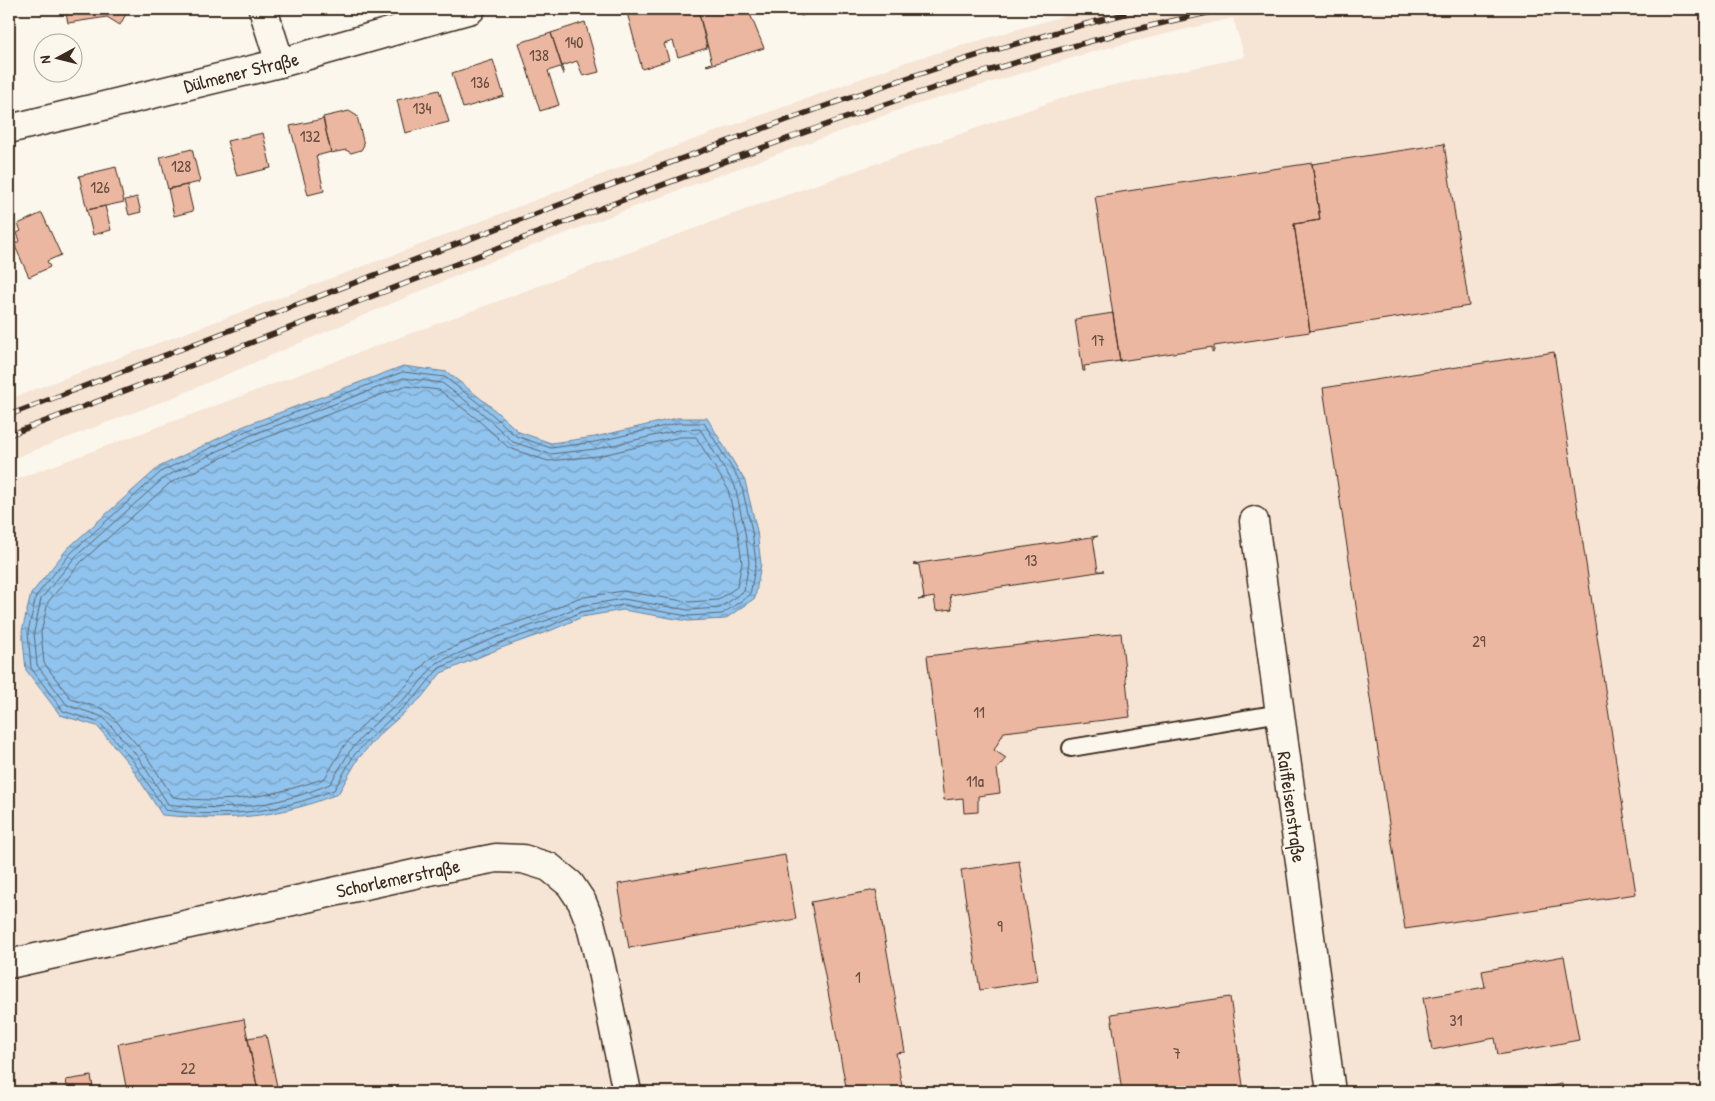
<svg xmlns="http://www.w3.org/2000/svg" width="1715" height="1101" viewBox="0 0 1715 1101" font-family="'Patrick Hand',sans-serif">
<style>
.built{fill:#f6e4d5}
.water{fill:url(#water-waves);stroke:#6e869a}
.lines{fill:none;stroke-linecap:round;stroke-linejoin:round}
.shore{stroke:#5d6771;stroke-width:1}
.building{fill:#ecb7a0;stroke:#3b2a1e}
.service-casing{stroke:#3b2a1e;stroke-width:20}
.minor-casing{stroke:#3b2a1e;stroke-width:31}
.tertiary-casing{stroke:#3b2a1e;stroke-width:31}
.service{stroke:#fbf7ec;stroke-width:16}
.minor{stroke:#fbf7ec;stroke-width:28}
.tertiary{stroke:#fbf7ec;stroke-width:28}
.rail-casing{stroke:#3b2a1e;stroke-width:5.5}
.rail{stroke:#fbf7ec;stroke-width:4;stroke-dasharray:11;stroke-linecap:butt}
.labels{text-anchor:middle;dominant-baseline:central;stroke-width:5;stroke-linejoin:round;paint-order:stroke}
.number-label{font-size:16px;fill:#674d3e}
.street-label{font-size:19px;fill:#3b2a1e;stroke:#fbf7ec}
</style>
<defs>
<pattern id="water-waves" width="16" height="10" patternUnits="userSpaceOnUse" patternTransform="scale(1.25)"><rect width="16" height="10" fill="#90c3ed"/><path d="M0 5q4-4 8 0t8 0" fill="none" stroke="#779fbf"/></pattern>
</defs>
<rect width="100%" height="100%" fill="#fbf7ec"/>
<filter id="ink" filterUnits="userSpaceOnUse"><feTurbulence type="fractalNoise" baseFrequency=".02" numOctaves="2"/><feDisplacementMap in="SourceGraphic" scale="10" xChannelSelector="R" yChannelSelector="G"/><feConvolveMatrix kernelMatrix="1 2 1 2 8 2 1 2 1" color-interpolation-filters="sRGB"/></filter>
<g filter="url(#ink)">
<path class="built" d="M1087 9H1706V1092H9V482L755 206 1077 93 1245 57 1233 18 1099 50 899 110 711 178 479 266 174 397 9 460V399L404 251 652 155 909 61Z"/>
<path class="water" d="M403 366 447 372 489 405 519 432 551 443 595 437 677 418H707L745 481 757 531 761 564 755 598 725 619 688 621 623 610 582 617 552 630 501 648 441 673 421 698 379 735 358 759 338 794C323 799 307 806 291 809 248 820 205 819 162 815L130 765 97 726 60 715 26 670 22 631 31 594 67 549 159 467 244 426Z"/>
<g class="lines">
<path class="shore" d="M403 372 445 377 486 409 516 436 551 448 595 442 678 423H704L741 483 752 531 756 563 750 595 722 614 688 616 623 605 581 612 550 626 499 643 439 668 417 695 376 732 354 755 334 790C320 795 305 801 291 804 250 815 206 816 165 810L134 762 100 723 63 711 31 668 28 632 36 596 71 553 162 471 246 431Z
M404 378 442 383 482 413 513 442 550 454 596 449 679 430 700 429 735 486 745 532 749 563 744 591 720 608 688 610 623 599 580 606 548 620 497 637 436 663 413 691 371 727 350 751 330 784C317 789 303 795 289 798 250 809 208 810 168 804L139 758 105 719 100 716 67 705 37 665 34 632 41 599 75 557 165 477 249 436Z
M405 386 439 390 477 419 509 448 548 461 598 456 680 437H696L728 489 738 534 742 563 737 587 718 600 689 602 623 591 578 598 545 613 494 630 433 656 427 661 407 685 366 722 344 746 325 778C273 796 227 805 173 797L145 754 110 714 103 709 71 699 44 663 41 633 48 602 81 562 170 483 252 443Z"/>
</g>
<path class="building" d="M65 9H141L127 12 120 25 107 17 68 23Z
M626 9H698L707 48 678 57 673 41 664 44 669 60 642 69Z
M698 9H734L735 13 748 9 764 48 707 66 706 65 712 63Z
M798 9H819L801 16Z
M585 22 599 72 583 76 577 61 562 66 551 33Z
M551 33 564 74H563L560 67 548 71 559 105 540 111 519 43Z
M493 60 504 96 463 108 452 73Z
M439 90 449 122 405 133 397 100Z
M349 111 357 116 364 145 361 150 351 153 346 150 331 153 323 117Z
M323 119 331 152 316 156 324 191 308 195 290 126Z
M263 133 271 168 237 176 227 141Z
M1444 144 1469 306 1310 331 1294 224 1320 220 1312 164Z
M192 149 200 182 168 189 160 157Z
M1312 163 1320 220 1294 224 1310 332 1214 346V351L1212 352V347L1120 361 1095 196Z
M116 167 124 202 87 210 79 176Z
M187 185 193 211 174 216 168 189Z
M137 197 141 212 129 215 125 200Z
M105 206 111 230 93 235 87 210Z
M42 213 61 255 47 261 50 267 29 277 14 244 20 241 17 233 21 231 18 224Z
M1113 313 1120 361 1084 366 1085 371H1083L1075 319Z
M1554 352 1636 894 1405 929 1323 388Z
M1706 474V502L1702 499 1699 489 1701 481Z
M1706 508V545H1705L1701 509Z
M1098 536 1093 538 1098 571H1104L950 595 952 609 936 611 934 597 918 600 924 598 919 565 913 564Z
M1121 633 1130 717 1004 732 994 750 1006 758 997 769 1000 793 978 796V812L964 813 963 798 944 800 927 656Z
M785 855 796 919 629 948 618 884Z
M1019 861 1038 981 980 990 961 870Z
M876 890 905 1052 896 1053 903 1092H847L811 902Z
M1564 956 1579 1040 1498 1055 1495 1038 1432 1050 1423 998 1485 987 1482 971Z
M1230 997 1244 1092H1122L1111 1014Z
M244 1019 258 1092H127L118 1044Z
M266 1035 278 1091 258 1092 248 1038Z
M91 1076 94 1092H68L66 1080Z
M1562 1084 1563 1092H1539L1538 1088Z"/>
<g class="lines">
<g class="service-casing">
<path id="service" d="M1071 748 1280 713"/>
</g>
<g class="minor-casing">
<path id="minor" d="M263 9 280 63
M1254 521 1331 1092
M9 964 419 873 496 858 523 859 549 867 570 884 582 902 590 922 600 962 627 1092"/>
</g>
<g class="tertiary-casing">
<path id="tertiary" d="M9 129 280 63 471 9"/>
</g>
<use href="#service" class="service"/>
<use href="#minor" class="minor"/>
<use href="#tertiary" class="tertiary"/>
<g class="rail-casing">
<path id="rail" d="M9 415C205 340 402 264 598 190 778 122 958 54 1145 9
M9 435C207 360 404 284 602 208 806 130 1012 53 1226 9"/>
</g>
<use href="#rail" class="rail"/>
</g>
</g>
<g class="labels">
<g class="number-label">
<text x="574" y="42">140</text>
<text x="539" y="55">138</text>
<text x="480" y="82">136</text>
<text x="422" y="108">134</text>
<text x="310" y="136">132</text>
<text x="181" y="166">128</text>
<text x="100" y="187">126</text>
<text x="1098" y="340">17</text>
<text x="1031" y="560">13</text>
<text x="1479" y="641">29</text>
<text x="979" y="712">11</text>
<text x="975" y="781">11a</text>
<text x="1000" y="926">9</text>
<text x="858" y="977">1</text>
<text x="1456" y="1020">31</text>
<text x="1177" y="1053">7</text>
<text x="188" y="1068">22</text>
</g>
<g class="street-label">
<text transform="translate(241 72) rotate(-14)">Dülmener Straße</text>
<text transform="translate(1292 807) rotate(82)">Raiffeisenstraße</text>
<text transform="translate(398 878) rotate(-12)">Schorlemerstraße</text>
</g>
</g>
<rect width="1715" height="1101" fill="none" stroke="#fbf7ec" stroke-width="30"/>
<rect x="15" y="15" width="1685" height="1071" fill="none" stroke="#3b2a1e" stroke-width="2" filter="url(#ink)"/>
<g transform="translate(58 58) rotate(263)"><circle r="24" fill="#fbf7ec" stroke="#aea59a"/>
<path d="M0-4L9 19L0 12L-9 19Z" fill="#3b2a1e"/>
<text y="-8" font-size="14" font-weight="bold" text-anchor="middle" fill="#3b2a1e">N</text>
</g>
</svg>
